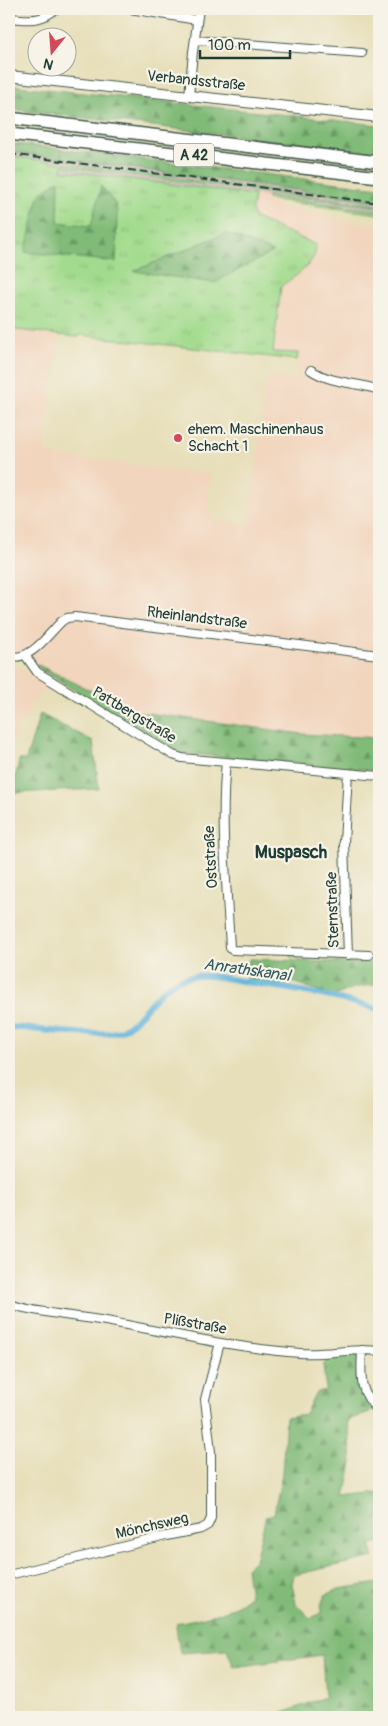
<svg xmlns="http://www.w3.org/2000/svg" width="388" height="1726" viewBox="0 0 388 1726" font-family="Pangolin,sans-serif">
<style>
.built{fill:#f2d5bd}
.industrial{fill:#cfc1ba}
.grass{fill:url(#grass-tufts);stroke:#608c60}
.forest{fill:url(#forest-firs);stroke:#507c56}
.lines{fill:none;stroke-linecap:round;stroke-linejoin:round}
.canal{stroke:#61b4dc;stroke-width:6}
.minor-casing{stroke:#3d5548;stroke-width:10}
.major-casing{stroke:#3d5548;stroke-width:12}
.highway-casing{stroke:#3d5548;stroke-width:14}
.minor{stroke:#fff;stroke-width:8}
.major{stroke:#fff;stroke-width:10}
.highway{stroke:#fff;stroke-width:11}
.rail{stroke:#1f3d34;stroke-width:2;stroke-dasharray:8 4;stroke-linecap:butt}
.poi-dot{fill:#d1495b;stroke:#f7f3e8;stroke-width:2}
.labels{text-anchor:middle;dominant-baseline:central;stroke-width:4.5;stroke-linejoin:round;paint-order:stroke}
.shield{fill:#f7f3e8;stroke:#60746a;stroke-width:1}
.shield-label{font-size:14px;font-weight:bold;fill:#1f3d34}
.street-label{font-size:15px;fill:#1f3d34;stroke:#f7f3e8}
.poi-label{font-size:15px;fill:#1f3d34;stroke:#f7f3e8;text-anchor:start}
.water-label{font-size:16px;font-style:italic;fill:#305b5e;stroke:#f7f3e8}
.quarter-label{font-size:18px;font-weight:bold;fill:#1f3d34;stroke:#f7f3e8}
</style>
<defs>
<pattern id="grass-tufts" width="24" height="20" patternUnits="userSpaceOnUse" patternTransform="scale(1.25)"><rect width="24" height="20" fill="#a2db8d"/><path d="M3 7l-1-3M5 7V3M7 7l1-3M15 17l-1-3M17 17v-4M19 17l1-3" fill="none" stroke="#8bbd7a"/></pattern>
<pattern id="forest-firs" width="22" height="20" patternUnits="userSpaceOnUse" patternTransform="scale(1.25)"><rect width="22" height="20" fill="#81bb78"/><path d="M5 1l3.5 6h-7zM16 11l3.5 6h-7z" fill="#699963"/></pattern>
</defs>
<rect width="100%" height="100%" fill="#f7f3e8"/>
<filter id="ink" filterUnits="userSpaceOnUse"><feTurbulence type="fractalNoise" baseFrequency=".02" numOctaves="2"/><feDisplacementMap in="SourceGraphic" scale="10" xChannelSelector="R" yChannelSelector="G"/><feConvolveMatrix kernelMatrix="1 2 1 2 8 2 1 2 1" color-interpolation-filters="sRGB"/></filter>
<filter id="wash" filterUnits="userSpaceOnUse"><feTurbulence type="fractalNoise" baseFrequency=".0096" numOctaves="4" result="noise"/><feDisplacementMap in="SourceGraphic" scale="20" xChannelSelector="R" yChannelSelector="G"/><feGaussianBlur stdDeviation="1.12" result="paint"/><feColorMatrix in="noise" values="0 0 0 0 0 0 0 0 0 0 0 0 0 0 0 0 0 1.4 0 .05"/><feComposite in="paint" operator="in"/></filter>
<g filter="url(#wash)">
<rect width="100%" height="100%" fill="#e7dfb9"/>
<path class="built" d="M254 195 267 197V199L285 207 307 213 366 224 379 223V738L302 734 133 711 36 664 9 647V329L58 335 44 454 211 474 207 507 214 521 249 525 267 377 295 380 298 353 273 352 282 285 299 273 311 261 316 251 315 245 255 218 252 212Z
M9 663 22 669 50 687 39 692 36 704 30 703 26 722 20 721 13 741 9 740Z"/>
<path class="industrial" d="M9 152 379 201V205L9 156Z
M62 166 379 207V211L62 170Z"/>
<path class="grass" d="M9 156 379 205V207L63 166 62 170 254 195 252 212 255 218 316 245C317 264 295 276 281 286L273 352 298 353 297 360 81 335 77 337 9 329Z
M268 196 379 211V214L267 199Z
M291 955 363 957 379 960 291 957Z"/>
<path class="forest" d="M9 85 379 125V153L9 109Z
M9 143 379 188V201L9 152Z
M59 180 58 222 91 226 101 186 116 205 117 211 116 262 25 252 39 196 45 190Z
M226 233 273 252 213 283 134 271Z
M36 664 133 711 302 734 379 738V771L181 753 169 747 41 670Z
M40 714 93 741 99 789 12 793 19 760H26Z
M249 959 357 963 379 962V984L353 988 334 996 293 982 273 985 246 981Z
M362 1350 361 1384 377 1409 348 1420 352 1463 345 1497 379 1493V1542L370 1545 374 1557 294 1575 292 1584 296 1604 310 1618 321 1613V1605L325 1595 338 1589 379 1583V1711L344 1717H272L325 1697 322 1655 234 1667 227 1650 180 1653 176 1627 177 1623C203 1617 230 1614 250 1596L246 1568 255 1560 266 1516 274 1514 282 1474 286 1417 305 1414 316 1392 326 1390 323 1365 330 1357Z"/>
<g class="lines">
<path class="canal" d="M9 1027C31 1028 106 1039 122 1030 147 1016 156 984 189 977 208 973 228 979 246 982 291 989 336 996 379 1010"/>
</g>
</g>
<g filter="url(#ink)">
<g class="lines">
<g class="minor-casing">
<path id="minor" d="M130 9 197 20
M9 18C29 19 39 23 56 9
M195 40 362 53
M189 96 193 52 199 9
M311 370C332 384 356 382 379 390
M25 655 37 672 173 755 182 758 379 776
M9 656C31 662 48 634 62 621L67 618 75 617 379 655
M226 762C220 824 227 886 230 948L232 950 369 955
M348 773 344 843 348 955
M9 1304C40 1314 73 1315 106 1321 170 1333 234 1348 300 1353 327 1355 353 1348 379 1351
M362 1350C361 1376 358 1392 379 1411
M9 1575 166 1536 201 1529 208 1525 211 1518V1452L205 1399 220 1343"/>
</g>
<g class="major-casing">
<path id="major" d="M9 76 379 117"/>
</g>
<g class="highway-casing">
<path id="highway" d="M9 118 379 162
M9 134 379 177"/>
</g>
<use href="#minor" class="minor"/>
<use href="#major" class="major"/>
<use href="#highway" class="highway"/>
<path class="rail" d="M9 154 379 203"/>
</g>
</g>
<circle class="poi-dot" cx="178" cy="438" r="5"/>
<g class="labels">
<rect class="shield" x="174" y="143.5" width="40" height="23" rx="4"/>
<g class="shield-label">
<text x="194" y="155">A 42</text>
</g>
<g class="street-label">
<text transform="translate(196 81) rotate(6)">Verbandsstraße</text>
<text transform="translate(197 618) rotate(7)">Rheinlandstraße</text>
<text transform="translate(134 715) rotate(31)">Pattbergstraße</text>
<text transform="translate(211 857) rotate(-93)">Oststraße</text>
<text transform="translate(333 910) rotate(-92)">Sternstraße</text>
<text transform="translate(195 1324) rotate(10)">Plißstraße</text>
<text transform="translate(152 1526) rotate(-13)">Mönchsweg</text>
</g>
<g class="poi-label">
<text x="188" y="429">ehem. Maschinenhaus<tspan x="188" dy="17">Schacht 1</tspan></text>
</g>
<g class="water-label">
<text transform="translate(247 970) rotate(8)">Anrathskanal</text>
</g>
<g class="quarter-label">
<text x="291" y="852">Muspasch</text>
</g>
</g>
<rect width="388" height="1726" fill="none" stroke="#f7f3e8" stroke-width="30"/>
<g transform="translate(52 52) rotate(197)"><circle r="24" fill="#f7f3e8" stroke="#a1aaa0"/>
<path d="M0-4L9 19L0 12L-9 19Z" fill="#d1495b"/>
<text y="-8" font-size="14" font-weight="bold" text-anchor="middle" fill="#1f3d34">N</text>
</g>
<path d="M200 50v8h90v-8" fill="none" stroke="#1f3d34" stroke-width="2.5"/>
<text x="208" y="50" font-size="15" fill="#1f3d34" stroke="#f7f3e8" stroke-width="4" paint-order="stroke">100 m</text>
</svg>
